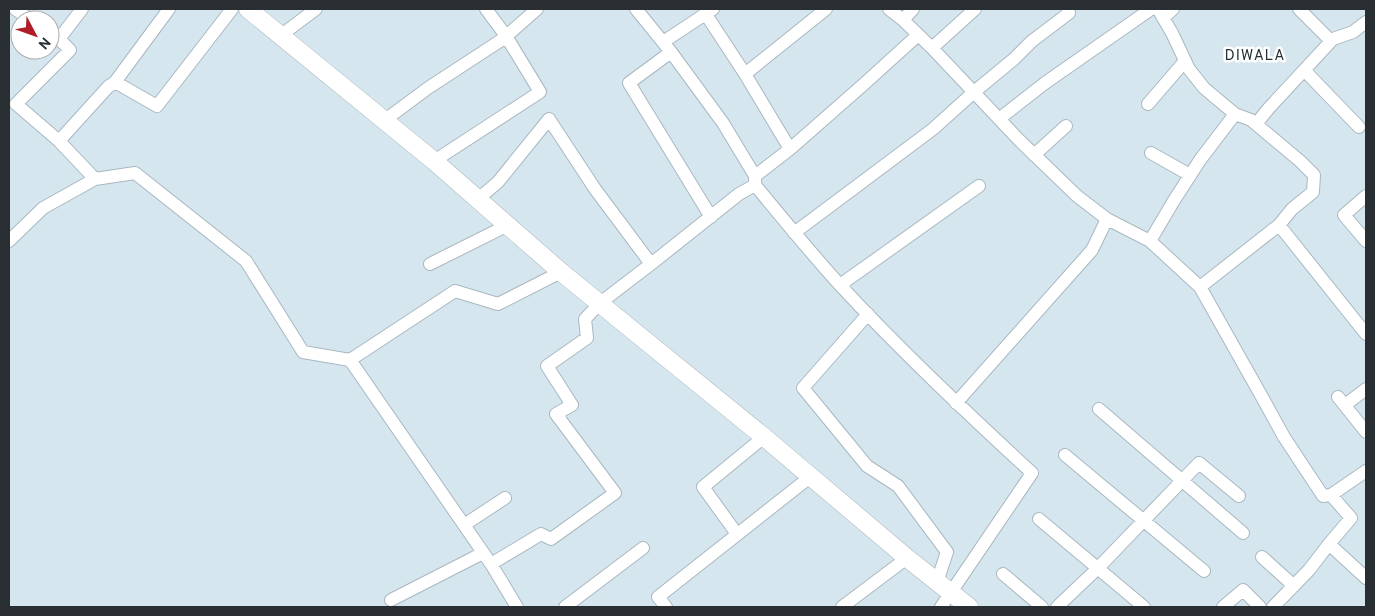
<svg xmlns="http://www.w3.org/2000/svg" width="1375" height="616" viewBox="0 0 1375 616" font-family="Overpass,sans-serif">
<style>
.lines{fill:none;stroke-linecap:round;stroke-linejoin:round}
.street-casing{stroke:#a8b7c0;stroke-width:14}
.secondary-casing{stroke:#a8b7c0;stroke-width:19}
.street{stroke:#fff;stroke-width:12}
.secondary{stroke:#fff;stroke-width:18}
.labels{text-anchor:middle;dominant-baseline:central;stroke-width:5;stroke-linejoin:round;paint-order:stroke}
.neighbourhood-label{font-size:15px;letter-spacing:1px;fill:#253138;stroke:#fff}
</style>
<rect width="100%" height="100%" fill="#d6e6ef"/>
<g class="lines">
<g class="street-casing">
<path id="street" d="M15 9 31 20
M636 9 671 52 723 123 755 176V185C783 219 810 252 839 284 900 350 966 412 1032 473L941 607
M889 9 903 20 932 48 1018 139 1077 196 1107 219 1150 241 1200 287 1262 397 1284 437 1323 496 1331 495
M1158 9 1172 33 1189 69 1204 88 1235 114 1251 120 1300 161 1314 175 1313 192 1292 209 1279 225 1200 287
M1299 9 1331 41
M705 13 745 74 790 149 755 176
M1163 18 1173 9
M903 20 913 9
M280 36 316 9
M663 42 713 9
M932 48 975 9
M671 52 629 83 711 217
M1304 70 1359 127
M745 74 826 9
M115 82 157 106 232 9
M1148 104 1185 61
M999 119 1045 83 1151 9
M385 120 428 88 503 39 537 9
M1256 124 1269 108 1333 39 1353 32 1366 22
M59 141 16 104 70 50 59 39 82 9
M790 149 864 84 918 35
M1151 153 1190 175
M1034 155 1066 126
M434 161 540 92 506 36 486 9
M95 179 59 141 108 87 115 82 169 9
M1366 196 1344 215 1366 241
M478 199 498 182 549 119 595 189 651 264
M1279 225 1366 334
M794 233 933 129 974 92 1014 59 1032 41 1069 13 1068 9
M9 241 43 208 95 179 135 173 246 261 303 352 350 360 455 291 498 304 561 272
M1150 241 1173 202 1200 160 1235 114
M430 264 508 225
M840 285 979 186
M868 314 803 388 867 466 898 486 947 552 937 582
M350 360 491 564 517 607
M1338 397 1366 432
M956 403 1092 250 1107 219
M1345 405 1366 389
M1099 409 1243 533
M1065 455 1204 571
M1039 519 1144 607
M464 525 505 498
M737 534 703 487 764 437
M1329 544 1366 578
M1262 557 1294 586
M491 564 541 534 551 539 615 493 556 414 572 405 547 366 587 338 585 319 600 303 651 264 739 194 755 185
M1003 574 1042 607
M391 600 483 553
M565 607 643 548
M666 607 658 597 810 477
M842 607 907 558
M1057 607 1098 568 1199 463 1239 496
M1223 607 1243 590 1260 607
M1273 607 1309 570 1329 544 1351 518 1331 495 1366 471"/>
</g>
<g class="secondary-casing">
<path id="secondary" d="M248 9 434 161 561 272 764 437 907 558 969 607"/>
</g>
<use href="#street" class="street"/>
<use href="#secondary" class="secondary"/>
</g>
<g class="labels">
<g class="neighbourhood-label">
<text x="1255" y="56">DIWALA</text>
</g>
</g>
<rect width="1375" height="616" fill="none" stroke="#282e31" stroke-width="20"/>
<g transform="translate(35 35) rotate(131)"><circle r="24" fill="#ffffff" stroke="#a9abad"/>
<path d="M0-4L9 19L0 12L-9 19Z" fill="#b01d29"/>
<text y="-8" font-size="14" font-weight="bold" text-anchor="middle" fill="#282e31">N</text>
</g>
</svg>
